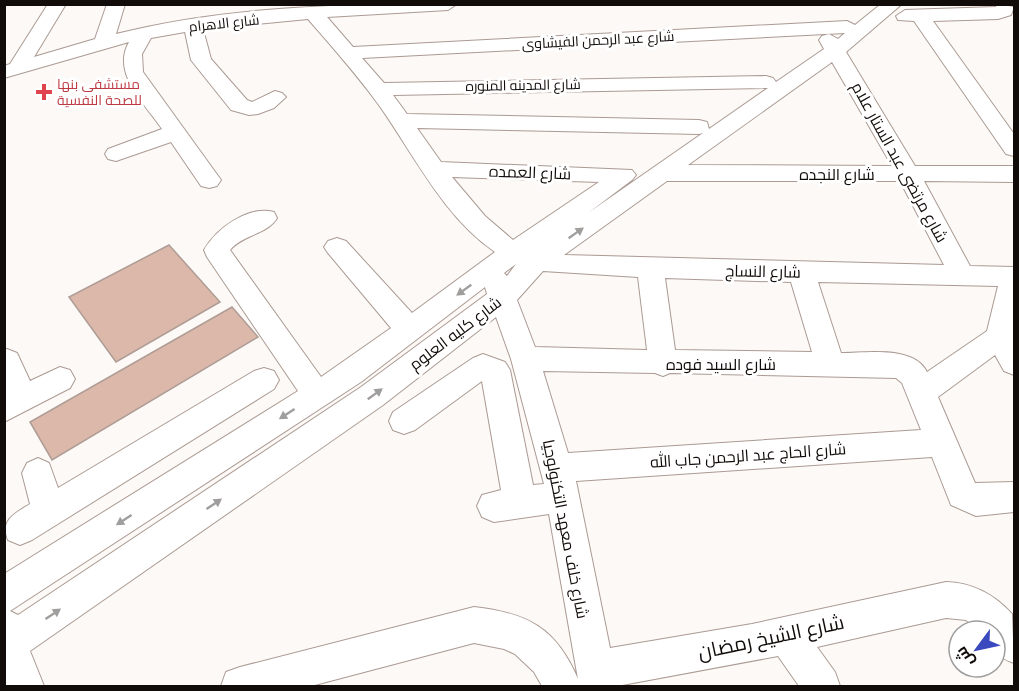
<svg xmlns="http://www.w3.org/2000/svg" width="1019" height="691" viewBox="0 0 1019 691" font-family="'Source Serif 4',Cairo,serif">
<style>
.building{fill:#dbb8aa;stroke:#ae9c95;stroke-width:1.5}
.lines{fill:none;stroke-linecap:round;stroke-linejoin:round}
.minor-casing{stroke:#ab9a92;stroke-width:2}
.minor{fill:#fff;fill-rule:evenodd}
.oneway{fill:#a09d9d}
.health-dot{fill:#e0444e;stroke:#fff;stroke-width:2}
.labels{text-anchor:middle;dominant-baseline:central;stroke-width:6;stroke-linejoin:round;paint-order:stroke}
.far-street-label{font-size:14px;fill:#110b09;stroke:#fff}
.far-health-label{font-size:14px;fill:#be3a42;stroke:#fff;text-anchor:start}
.street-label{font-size:16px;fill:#110b09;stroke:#fff}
.near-street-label{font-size:20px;fill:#110b09;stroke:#fff}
</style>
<rect width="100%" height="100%" fill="#fcf9f7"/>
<path class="building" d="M169 245 220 302 116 362 69 297Z
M232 307 258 337 52 460 30 422Z"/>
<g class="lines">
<g class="minor-casing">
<path id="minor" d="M48 4H66L34 57 95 39 107 4H125L116 34C227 6 343 4 457 4L448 10 327 17 353 47 847 21 855 25 881 4H902L846 52 915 166H1014V182L924 181 970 266 1014 267V375L1004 371 995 355 938 397 975 483 1014 482V512L976 516 951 505 932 457 576 481 610 648 752 624 946 582C973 583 994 594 1012 614L1014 663C996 657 995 650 995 631H979L966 620 946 618 817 647 835 672 840 686H799L778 656 617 686H542L534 672 515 654 504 649 474 643 311 686H221L226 672 240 667 474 607C528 613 556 628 578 679L549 514 494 522 482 517 477 506 482 495 501 490 482 381 415 430 404 434 393 430 389 421 393 412 473 358 483 354 505 362 510 370 533 485 544 484 511 359 496 317 383 405 30 651 44 686H6L4 574 298 391 207 257 204 250C216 229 248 205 274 212L277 218C268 234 242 235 230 250L321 377 391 328 328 253 324 247 328 241 337 238 346 241 412 313 495 252C445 218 415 157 381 108 359 77 333 48 308 19L203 29 211 59 247 100 252 102 275 91 282 93 286 97 274 108 258 114 249 115 231 110 191 60 185 32 151 38 142 54 143 72 221 180 217 186 209 188 201 186 171 142 116 161 108 159 105 154 108 149 162 129C145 104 111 73 129 42L4 78V66L10 64ZM845 33 838 39 829 34 822 36 819 40 824 49 776 82 773 78 766 76 384 83 362 58ZM832 62 892 166 688 165ZM768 88 709 129 707 122 699 120 407 114 393 95ZM417 128 699 134 703 133 588 213 632 180 636 175 632 170 441 162ZM452 177 599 182 513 240 485 216ZM667 181H900L944 265 564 255ZM516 264 507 276 504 273ZM543 271 638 277 647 350 535 347 517 300ZM665 278 791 282 812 352 675 350ZM818 282 998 286 987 331 927 372C914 345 866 353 841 353ZM485 287 487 294 361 387 18 615 10 611 361 382ZM543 371 655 373 663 376 670 373 896 378 902 383 921 430 568 453Z
M997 4 1014 7 1011 15 998 19 933 21 1014 134V156L1006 154 914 21 898 20 896 16 905 10 996 7Z
M7 349 17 353 30 381 60 367 70 370 75 379 70 388 4 422V350Z
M264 368 274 371 279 380 274 389 32 540 20 545 8 540C0 520 14 514 30 504L22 473 27 463 38 458 49 463 58 488 254 371Z"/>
</g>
<use href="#minor" class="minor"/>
</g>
<defs><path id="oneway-solid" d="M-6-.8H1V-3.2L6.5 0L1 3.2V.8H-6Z" transform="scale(1.5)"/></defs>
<g class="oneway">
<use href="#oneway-solid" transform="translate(576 233) rotate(-35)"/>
<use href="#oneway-solid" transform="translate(464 290) rotate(144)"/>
<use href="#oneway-solid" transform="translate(375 394) rotate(-36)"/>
<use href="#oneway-solid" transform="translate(287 414) rotate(147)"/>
<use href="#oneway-solid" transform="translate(214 504) rotate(-34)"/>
<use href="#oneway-solid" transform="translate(124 520) rotate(147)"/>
<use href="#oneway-solid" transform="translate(53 614) rotate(-34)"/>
</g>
<path class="health-dot" d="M41 83h6v6h6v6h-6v6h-6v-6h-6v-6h6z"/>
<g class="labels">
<g class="far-street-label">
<text transform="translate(224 23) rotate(-6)">شارع الاهرام</text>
<text transform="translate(598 40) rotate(-3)">شارع عبد الرحمن الفيشاوى</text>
<text transform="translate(523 85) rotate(-1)">شارع المدينه المنوره</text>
</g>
<g class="far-health-label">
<text x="57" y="84">مستشفى بنها<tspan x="57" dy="16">للصحة النفسية</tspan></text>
</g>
<g class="street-label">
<text transform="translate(900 162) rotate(61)">شارع مرتضى عبد الستار علام</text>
<text transform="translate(530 172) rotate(2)">شارع العمده</text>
<text x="837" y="174">شارع النجده</text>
<text transform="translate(763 271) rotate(1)">شارع النساج</text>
<text transform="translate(455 333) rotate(-37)">شارع كليه العلوم</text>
<text x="721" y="364">شارع السيد فوده</text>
<text transform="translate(748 455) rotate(-4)">شارع الحاج عبد الرحمن جاب الله</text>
<text transform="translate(566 529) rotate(79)">شارع خلف معهد التكنولوجيا</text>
</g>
<g class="near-street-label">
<text transform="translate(771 637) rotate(-12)">شارع الشيخ رمضان</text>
</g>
</g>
<rect width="1019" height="691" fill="none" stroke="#110b09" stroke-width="12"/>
<g transform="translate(977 649) rotate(237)"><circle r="28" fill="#ffffff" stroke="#a09d9d" stroke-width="1.5"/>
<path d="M0-4.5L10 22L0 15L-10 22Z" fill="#3a49bd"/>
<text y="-9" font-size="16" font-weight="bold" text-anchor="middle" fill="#110b09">ش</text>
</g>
</svg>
